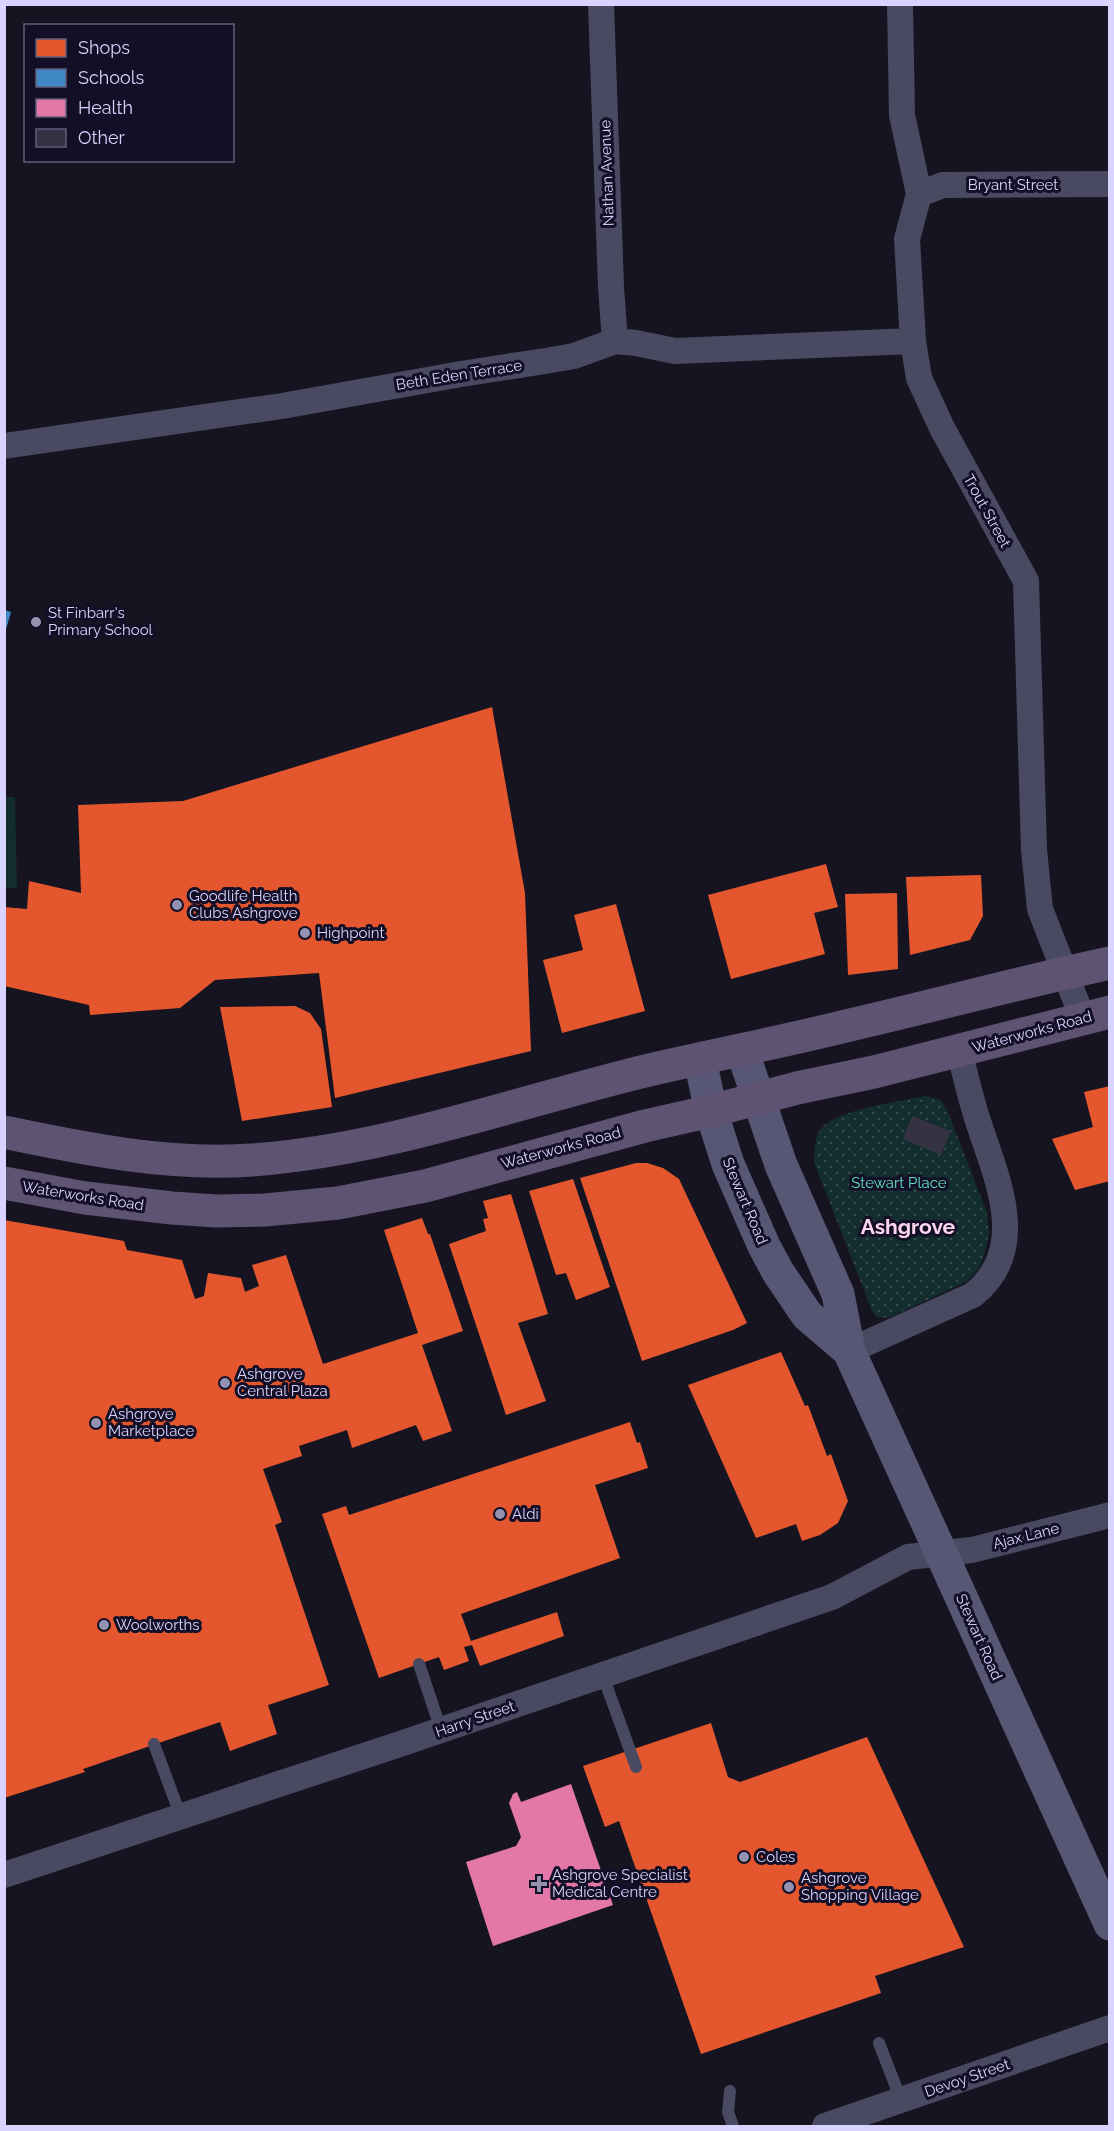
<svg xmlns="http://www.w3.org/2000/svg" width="1114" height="2131" viewBox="0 0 1114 2131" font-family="Raleway,sans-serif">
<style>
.green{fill:url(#green-dots)}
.pitch{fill:#132c2d}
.shops{fill:#e4572e}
.schools{fill:#3f88c5}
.health{fill:#e377a8}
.building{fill:#343243}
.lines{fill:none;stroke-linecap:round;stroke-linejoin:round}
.service{stroke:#4a4962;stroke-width:12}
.minor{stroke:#4a4962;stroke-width:26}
.secondary{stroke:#575674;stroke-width:33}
.primary{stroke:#5e5373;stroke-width:33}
.poi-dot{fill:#9591b1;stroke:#130f26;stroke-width:2}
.labels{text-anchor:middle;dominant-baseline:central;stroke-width:6;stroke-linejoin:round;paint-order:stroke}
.street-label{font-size:15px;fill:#d9d4ff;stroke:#130f26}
.poi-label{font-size:15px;fill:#d9d4ff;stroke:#130f26;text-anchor:start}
.park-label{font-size:15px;fill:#5fe0c0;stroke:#130f26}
.district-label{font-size:21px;font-weight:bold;fill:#ffd6f0;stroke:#130f26}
</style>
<defs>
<pattern id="green-dots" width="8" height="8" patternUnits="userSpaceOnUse" patternTransform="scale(1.5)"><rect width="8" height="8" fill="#132c2d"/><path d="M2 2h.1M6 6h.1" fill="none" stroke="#354a4c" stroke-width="1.8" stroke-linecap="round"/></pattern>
</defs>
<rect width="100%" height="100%" fill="#161421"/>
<path class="green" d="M926 1096 941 1100 948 1112 987 1213 989 1233 984 1256 978 1270 966 1282 891 1317 877 1318 872 1311 814 1162C815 1150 814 1140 820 1130 833 1110 902 1101 926 1096Z"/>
<path class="pitch" d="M5 797H15L17 888H5Z"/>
<path class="shops" d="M492 707 525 893 531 1051 335 1098 319 973 215 980 180 1008 90 1015 89 1005 4 986V907L27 909 29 881 81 893 78 805 183 801Z
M826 864 838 907 814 913 825 954 731 979 708 895Z
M981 875 983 916 970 940 910 955 906 877Z
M897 893 898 969 848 975 845 894Z
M616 904 645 1011 562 1033 543 960 583 950 574 915Z
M295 1006 310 1013 321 1029 332 1107 242 1121 220 1007Z
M1110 1086V1181L1075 1190 1052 1139 1093 1127 1084 1092Z
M636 1163H647L663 1168 679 1179 747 1323 733 1330 642 1361 580 1178Z
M573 1179 610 1287 576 1300 566 1273 556 1275 529 1191Z
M511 1194 548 1314 518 1323 546 1401 506 1415 449 1244 486 1231 483 1219 488 1218 483 1201Z
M422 1218 428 1234H430L463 1331 422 1345 452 1431 423 1441 416 1425 352 1448 347 1430 299 1446 302 1456 263 1469 282 1522 275 1525 329 1685 268 1705 277 1734 230 1751 220 1722 83 1769 85 1772 4 1798V1220L124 1241 127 1250 182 1260 195 1299 204 1296 208 1273 241 1278 245 1292 259 1286 252 1265 286 1255 323 1364 418 1333 384 1230Z
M781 1352 805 1406 808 1405 827 1456 831 1454 848 1501 838 1523 820 1535 802 1541 796 1524 756 1538 688 1385Z
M630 1422 637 1443 640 1442 648 1468 595 1485 620 1558 461 1614 471 1641 557 1612 564 1636 480 1666 472 1645 464 1647 469 1661 444 1670 439 1657 379 1678 322 1514 346 1506 349 1515Z
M711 1723 728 1777 740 1782 867 1737 964 1947 875 1976 881 1993 701 2054 619 1821 605 1827 583 1766Z"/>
<path class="schools" d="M4 610 11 612 5 633H4Z"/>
<path class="health" d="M571 1784 613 1905 493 1946 466 1862 516 1846 521 1837 509 1803 513 1794 517 1792 521 1802Z"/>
<path class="building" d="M912 1116 951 1131 941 1155 903 1139Z"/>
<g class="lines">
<path class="service" d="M419 1664 441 1730
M603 1676 636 1767
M154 1744 181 1817
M879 2043 901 2100
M730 2091 728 2112 733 2126"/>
<path class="minor" d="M601 4 611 287 615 341
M900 4 902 115 919 194 907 239 913 341 919 378 942 428 1026 581 1034 850 1040 909 1083 1019
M919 194 943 185 1110 184
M4 446 282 406 461 374 545 361 574 356 615 341 636 343 675 351 913 341
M849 1351 973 1295C1032 1248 995 1175 977 1118 970 1096 965 1073 959 1051
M4 1875 406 1742 832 1597 908 1557 972 1550 1110 1515
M825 2126 1110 2028"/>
<path class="secondary" d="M742 1050 781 1165 838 1294 849 1351 1110 1924
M700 1060 711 1111 728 1164 764 1246 778 1272 807 1315 849 1351"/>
<path class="primary" d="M4 1132C85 1149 169 1166 252 1160 387 1150 514 1103 645 1071 713 1055 782 1042 850 1025 936 1005 1022 982 1110 963
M4 1183 85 1198 172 1208 216 1211 265 1210 338 1203 425 1186 645 1126 711 1111 797 1088 874 1072 1110 1012"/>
</g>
<g class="poi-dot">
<circle cx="36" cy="622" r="6"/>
<circle cx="177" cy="905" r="6"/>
<circle cx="305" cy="933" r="6"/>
<circle cx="225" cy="1383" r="6"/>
<circle cx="96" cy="1423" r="6"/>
<circle cx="500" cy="1514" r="6"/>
<circle cx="104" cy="1625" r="6"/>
<circle cx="744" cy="1857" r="6"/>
<path d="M536 1875h6v6h6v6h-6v6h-6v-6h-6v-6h6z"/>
<circle cx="789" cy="1887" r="6"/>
</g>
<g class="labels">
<g class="street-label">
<text transform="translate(607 173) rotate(-92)">Nathan Avenue</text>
<text x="1013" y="185">Bryant Street</text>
<text transform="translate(459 375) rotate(-9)">Beth Eden Terrace</text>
<text transform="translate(987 511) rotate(61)">Trout Street</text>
<text transform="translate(1032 1032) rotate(-15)">Waterworks Road</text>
<text transform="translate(561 1148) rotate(-15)">Waterworks Road</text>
<text transform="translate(83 1196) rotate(9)">Waterworks Road</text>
<text transform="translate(745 1201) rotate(67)">Stewart Road</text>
<text transform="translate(1026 1536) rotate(-14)">Ajax Lane</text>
<text transform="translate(979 1637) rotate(66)">Stewart Road</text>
<text transform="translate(475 1719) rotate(-19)">Harry Street</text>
<text transform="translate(967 2078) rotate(-19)">Devoy Street</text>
</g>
<g class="poi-label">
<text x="48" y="613">St Finbarr's<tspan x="48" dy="17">Primary School</tspan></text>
<text x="189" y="896">Goodlife Health<tspan x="189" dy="17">Clubs Ashgrove</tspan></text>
<text x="317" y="933">Highpoint</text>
<text x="237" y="1374">Ashgrove<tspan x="237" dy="17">Central Plaza</tspan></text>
<text x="108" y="1414">Ashgrove<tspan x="108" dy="17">Marketplace</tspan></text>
<text x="512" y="1514">Aldi</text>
<text x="116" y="1625">Woolworths</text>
<text x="756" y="1857">Coles</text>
<text x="552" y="1875">Ashgrove Specialist<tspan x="552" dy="17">Medical Centre</tspan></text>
<text x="801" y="1878">Ashgrove<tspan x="801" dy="17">Shopping Village</tspan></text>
</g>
<g class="park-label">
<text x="899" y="1183">Stewart Place</text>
</g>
<g class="district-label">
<text x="908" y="1226">Ashgrove</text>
</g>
</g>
<rect width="1114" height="2131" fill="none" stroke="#d9d4ff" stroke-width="12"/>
<rect x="24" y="24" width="210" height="138" fill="#130f26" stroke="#625e7d" stroke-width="1.5"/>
<rect x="36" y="39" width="30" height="18" fill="#e4572e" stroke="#625e7d" stroke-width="1.5"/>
<text x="78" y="54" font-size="18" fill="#d9d4ff">Shops</text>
<rect x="36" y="69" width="30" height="18" fill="#3f88c5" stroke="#625e7d" stroke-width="1.5"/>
<text x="78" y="84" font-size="18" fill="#d9d4ff">Schools</text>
<rect x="36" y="99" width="30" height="18" fill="#e377a8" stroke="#625e7d" stroke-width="1.5"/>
<text x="78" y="114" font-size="18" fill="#d9d4ff">Health</text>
<rect x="36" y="129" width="30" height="18" fill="#343243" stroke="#625e7d" stroke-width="1.5"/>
<text x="78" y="144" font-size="18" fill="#d9d4ff">Other</text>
</svg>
